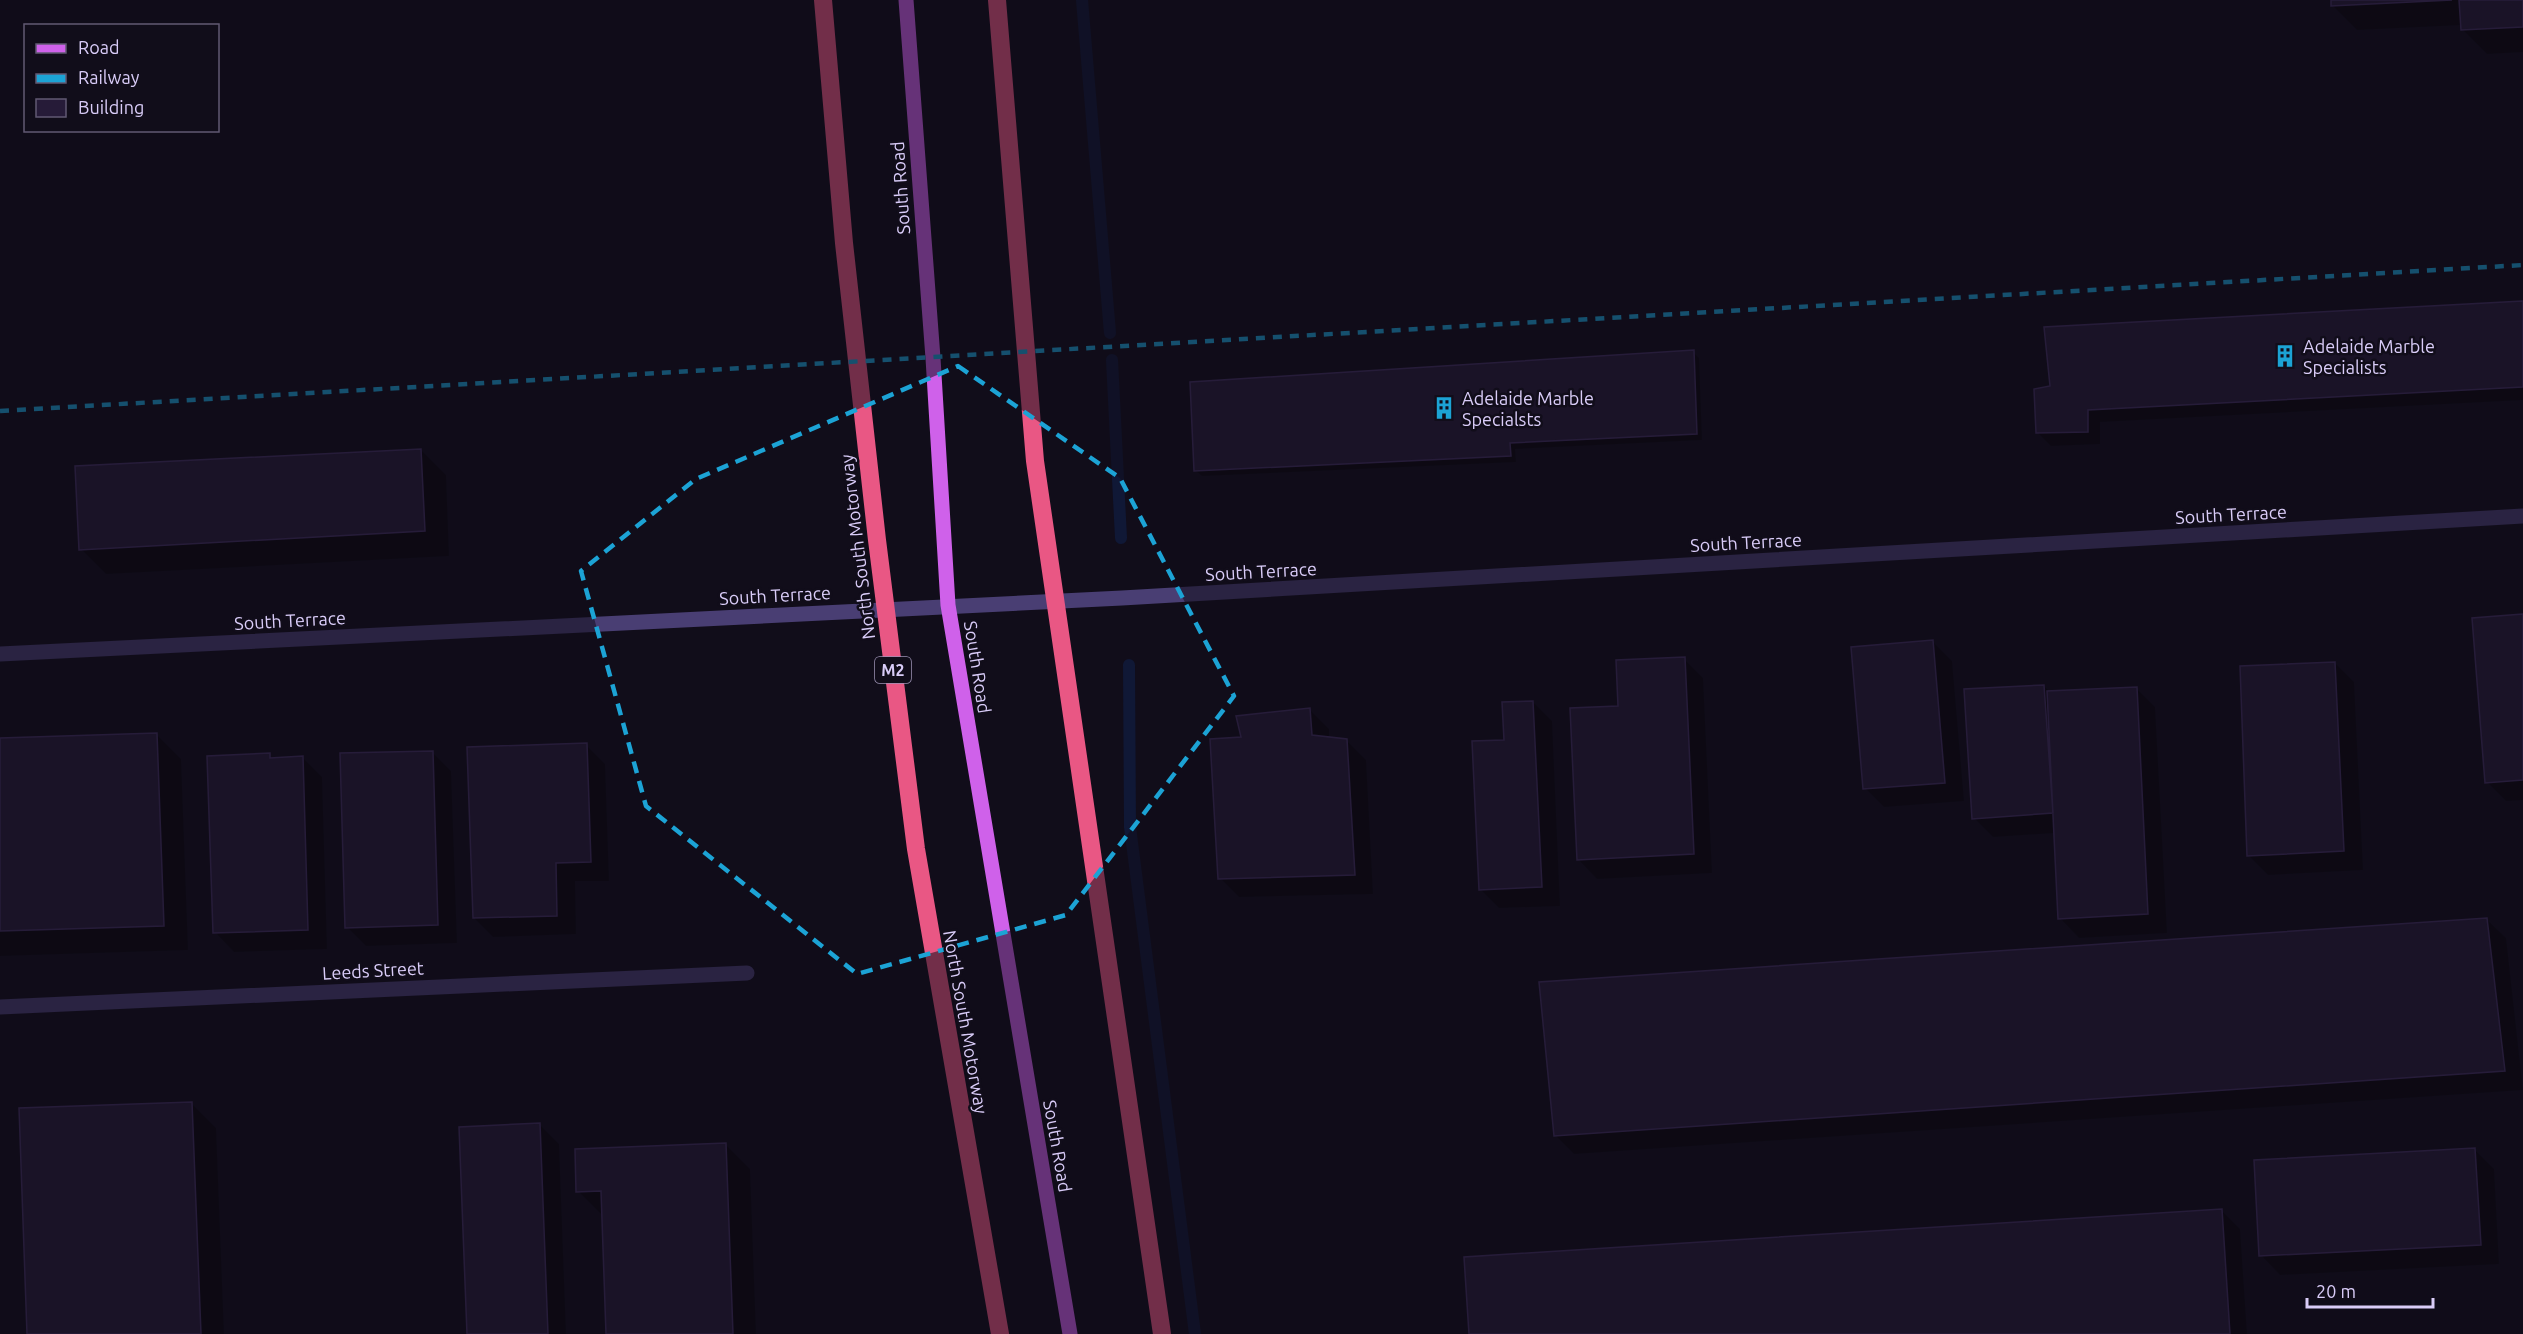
<svg xmlns="http://www.w3.org/2000/svg" width="2523" height="1334" viewBox="0 0 2523 1334" font-family="Ubuntu,sans-serif">
<style>
.shadow{fill:#0007}
.lines{fill:none;stroke-linecap:round;stroke-linejoin:round}
.stream{stroke:#101836;stroke-width:12}
.building{fill:#261b38;stroke:#423061;stroke-width:1.5}
.minor{stroke:#493e73;stroke-width:15}
.major{stroke:#cf61ea;stroke-width:15}
.highway{stroke:#e95784;stroke-width:18}
.rail{stroke:#1ca3d5;stroke-width:4.5;stroke-dasharray:9 8;stroke-linecap:butt}
.marked{fill:none;stroke:#1ca3d5;stroke-width:4.5;stroke-dasharray:12 8;stroke-linejoin:round}
.labels{text-anchor:middle;dominant-baseline:central;stroke-width:5;stroke-linejoin:round;paint-order:stroke}
.shield{fill:#110d1a;stroke:#9d93b5;stroke-width:1.5}
.shield-label{font-size:16px;font-weight:bold;fill:#d9ccf8}
.street-label{font-size:18px;fill:#d9ccf8;stroke:#110d1a}
.poi-label{font-size:18px;fill:#d9ccf8;stroke:#110d1a;text-anchor:start}
</style>
<rect width="100%" height="100%" fill="#110d1a"/>
<path class="shadow" d="M2332 0H2523V52L2487 54 2463 30 2462 25 2357 30 2332 5Z
M2523 303V400L2100 422V444L2051 446 2038 433 2035 391Z
M1693 352 1699 358 1702 440 1515 449 1516 462 1202 476 1195 470Z
M421 450 446 475 449 556 106 574 81 549Z
M2523 616V800L2506 801 2487 782Z
M1933 642 1952 661 1964 801 1884 807 1865 788Z
M1684 659 1703 678 1712 873 1597 879 1578 859 1620 708Z
M2335 663 2354 682 2363 870 2268 875 2249 856Z
M2044 686 2050 692 2136 688 2155 707 2167 933 2079 938 2060 918 2055 833 1993 837 1974 818Z
M1533 702 1552 721 1560 906 1499 908 1480 889 1505 741Z
M1310 710 1329 729V738L1346 740 1366 760 1373 894 1239 897 1220 878Z
M157 735 181 759 188 950 0 956V740Z
M586 745 605 764 609 881H575L576 934 493 937 474 918Z
M432 752 451 771 457 943 366 946 347 927Z
M269 755 273 759 303 758 322 777 327 949 234 952 215 932Z
M2486 919 2506 938 2523 1090 1574 1154 1555 1135Z
M191 1103 216 1128 224 1334H29Z
M540 1125 559 1144 566 1334H468Z
M726 1145 750 1169 756 1334H607L603 1216 578 1191Z
M2475 1150 2494 1169 2499 1264 2280 1275 2261 1255Z
M2221 1210 2240 1229 2247 1334H1471Z"/>
<g class="lines">
<path class="stream" d="M1082 0 1110 333
M1112 360 1121 538
M1129 665 1130 827 1195 1334"/>
</g>
<path class="building" d="M2331 0H2452L2331 6Z
M2459 0H2523V27L2461 30Z
M2523 301V387L2088 410V432L2036 433 2034 389 2050 386 2044 327Z
M1694 350 1697 434 1510 443 1511 456 1194 471 1190 382Z
M421 449 425 531 79 550 75 466Z
M2523 614V780L2485 783 2472 618Z
M1933 640 1945 783 1863 789 1851 647Z
M1685 657 1694 854 1577 860 1570 708 1618 706 1616 660Z
M2335 662 2344 851 2247 856 2240 666Z
M2044 685 2053 813 1972 819 1964 689Z
M2137 687 2148 914 2058 919 2047 691Z
M1533 701 1542 887 1479 890 1472 741 1504 740 1502 702Z
M1310 708 1312 735 1347 739 1355 875 1218 879 1210 739 1241 737 1236 716Z
M157 733 164 926 0 931V738Z
M587 743 591 862 556 863 557 916 473 918 467 747Z
M433 751 438 925 345 928 340 753Z
M270 753V758L303 756 308 930 213 933 207 756Z
M2487 918 2505 1071 1554 1136 1539 982Z
M192 1102 201 1334H27L19 1108Z
M540 1123 548 1334H467L459 1127Z
M726 1143 733 1334H606L601 1191 576 1192 575 1149Z
M2475 1148 2481 1245 2259 1256 2254 1160Z
M2222 1209 2230 1334H1469L1464 1257Z"/>
<g class="lines">
<path class="minor" d="M0 654 1122 598 2523 516
M0 1007 747 973"/>
<path class="major" d="M906 0 933 358 948 605 1070 1334"/>
<path class="highway" d="M823 0 844 243 877 540 916 849 1000 1334
M997 0 1035 461 1162 1334"/>
<path class="rail" d="M0 411 2523 265"/>
</g>
<path d="M0 0H2523V1334H0ZM958 366 1120 478 1234 696 1066 915 857 974 646 806 581 571 696 479Z" fill="#110d1a" fill-opacity=".55" fill-rule="evenodd"/>
<path class="marked" d="M958 366 1120 478 1234 696 1066 915 857 974 646 806 581 571 696 479Z"/>
<defs>
<g id="building-bare" transform="scale(1.8)"><path d="M-4-6H4V6H1V3H-1V6H-4ZM-2.5-4.3h1.7v1.8h-1.7ZM.8-4.3h1.7v1.8H.8ZM-2.5-1h1.7V.8h-1.7ZM.8-1h1.7V.8H.8Z" fill="#1ca3d5" stroke="#110d1a" stroke-width="2.5" paint-order="stroke"/></g>
</defs>
<g fill-rule="evenodd">
<use href="#building-bare" x="2285" y="356"/>
<use href="#building-bare" x="1444" y="408"/>
</g>
<g class="labels">
<rect class="shield" x="875" y="657" width="36" height="26" rx="4.5"/>
<g class="shield-label">
<text x="893" y="670">M2</text>
</g>
<g class="street-label">
<text transform="translate(900 188) rotate(-94)">South Road</text>
<text transform="translate(2231 514) rotate(-3)">South Terrace</text>
<text transform="translate(1746 542) rotate(-3)">South Terrace</text>
<text transform="translate(857 547) rotate(-97)">North South Motorway</text>
<text transform="translate(1261 571) rotate(-3)">South Terrace</text>
<text transform="translate(775 595) rotate(-3)">South Terrace</text>
<text transform="translate(290 620) rotate(-3)">South Terrace</text>
<text transform="translate(978 667) rotate(81)">South Road</text>
<text transform="translate(373 970) rotate(-3)">Leeds Street</text>
<text transform="translate(966 1022) rotate(80)">North South Motorway</text>
<text transform="translate(1058 1146) rotate(80)">South Road</text>
</g>
<g class="poi-label">
<text x="2303" y="346">Adelaide Marble<tspan x="2303" dy="21">Specialists</tspan></text>
<text x="1462" y="398">Adelaide Marble<tspan x="1462" dy="21">Specialsts</tspan></text>
</g>
</g>
<rect x="24" y="24" width="195" height="108" fill="#110d1a" stroke="#615973" stroke-width="1.5"/>
<rect x="36" y="44" width="30" height="9" fill="#cf61ea" stroke="#615973" stroke-width="1.5"/>
<text x="78" y="54" font-size="18" fill="#d9ccf8">Road</text>
<rect x="36" y="74" width="30" height="9" fill="#1ca3d5" stroke="#615973" stroke-width="1.5"/>
<text x="78" y="84" font-size="18" fill="#d9ccf8">Railway</text>
<rect x="36" y="99" width="30" height="18" fill="#261b38" stroke="#615973" stroke-width="1.5"/>
<text x="78" y="114" font-size="18" fill="#d9ccf8">Building</text>
<path d="M2307 1298v9h126v-9" fill="none" stroke="#d9ccf8" stroke-width="3"/>
<text x="2316" y="1298" font-size="18" fill="#d9ccf8" stroke="#110d1a" stroke-width="4.5" paint-order="stroke">20 m</text>
</svg>
